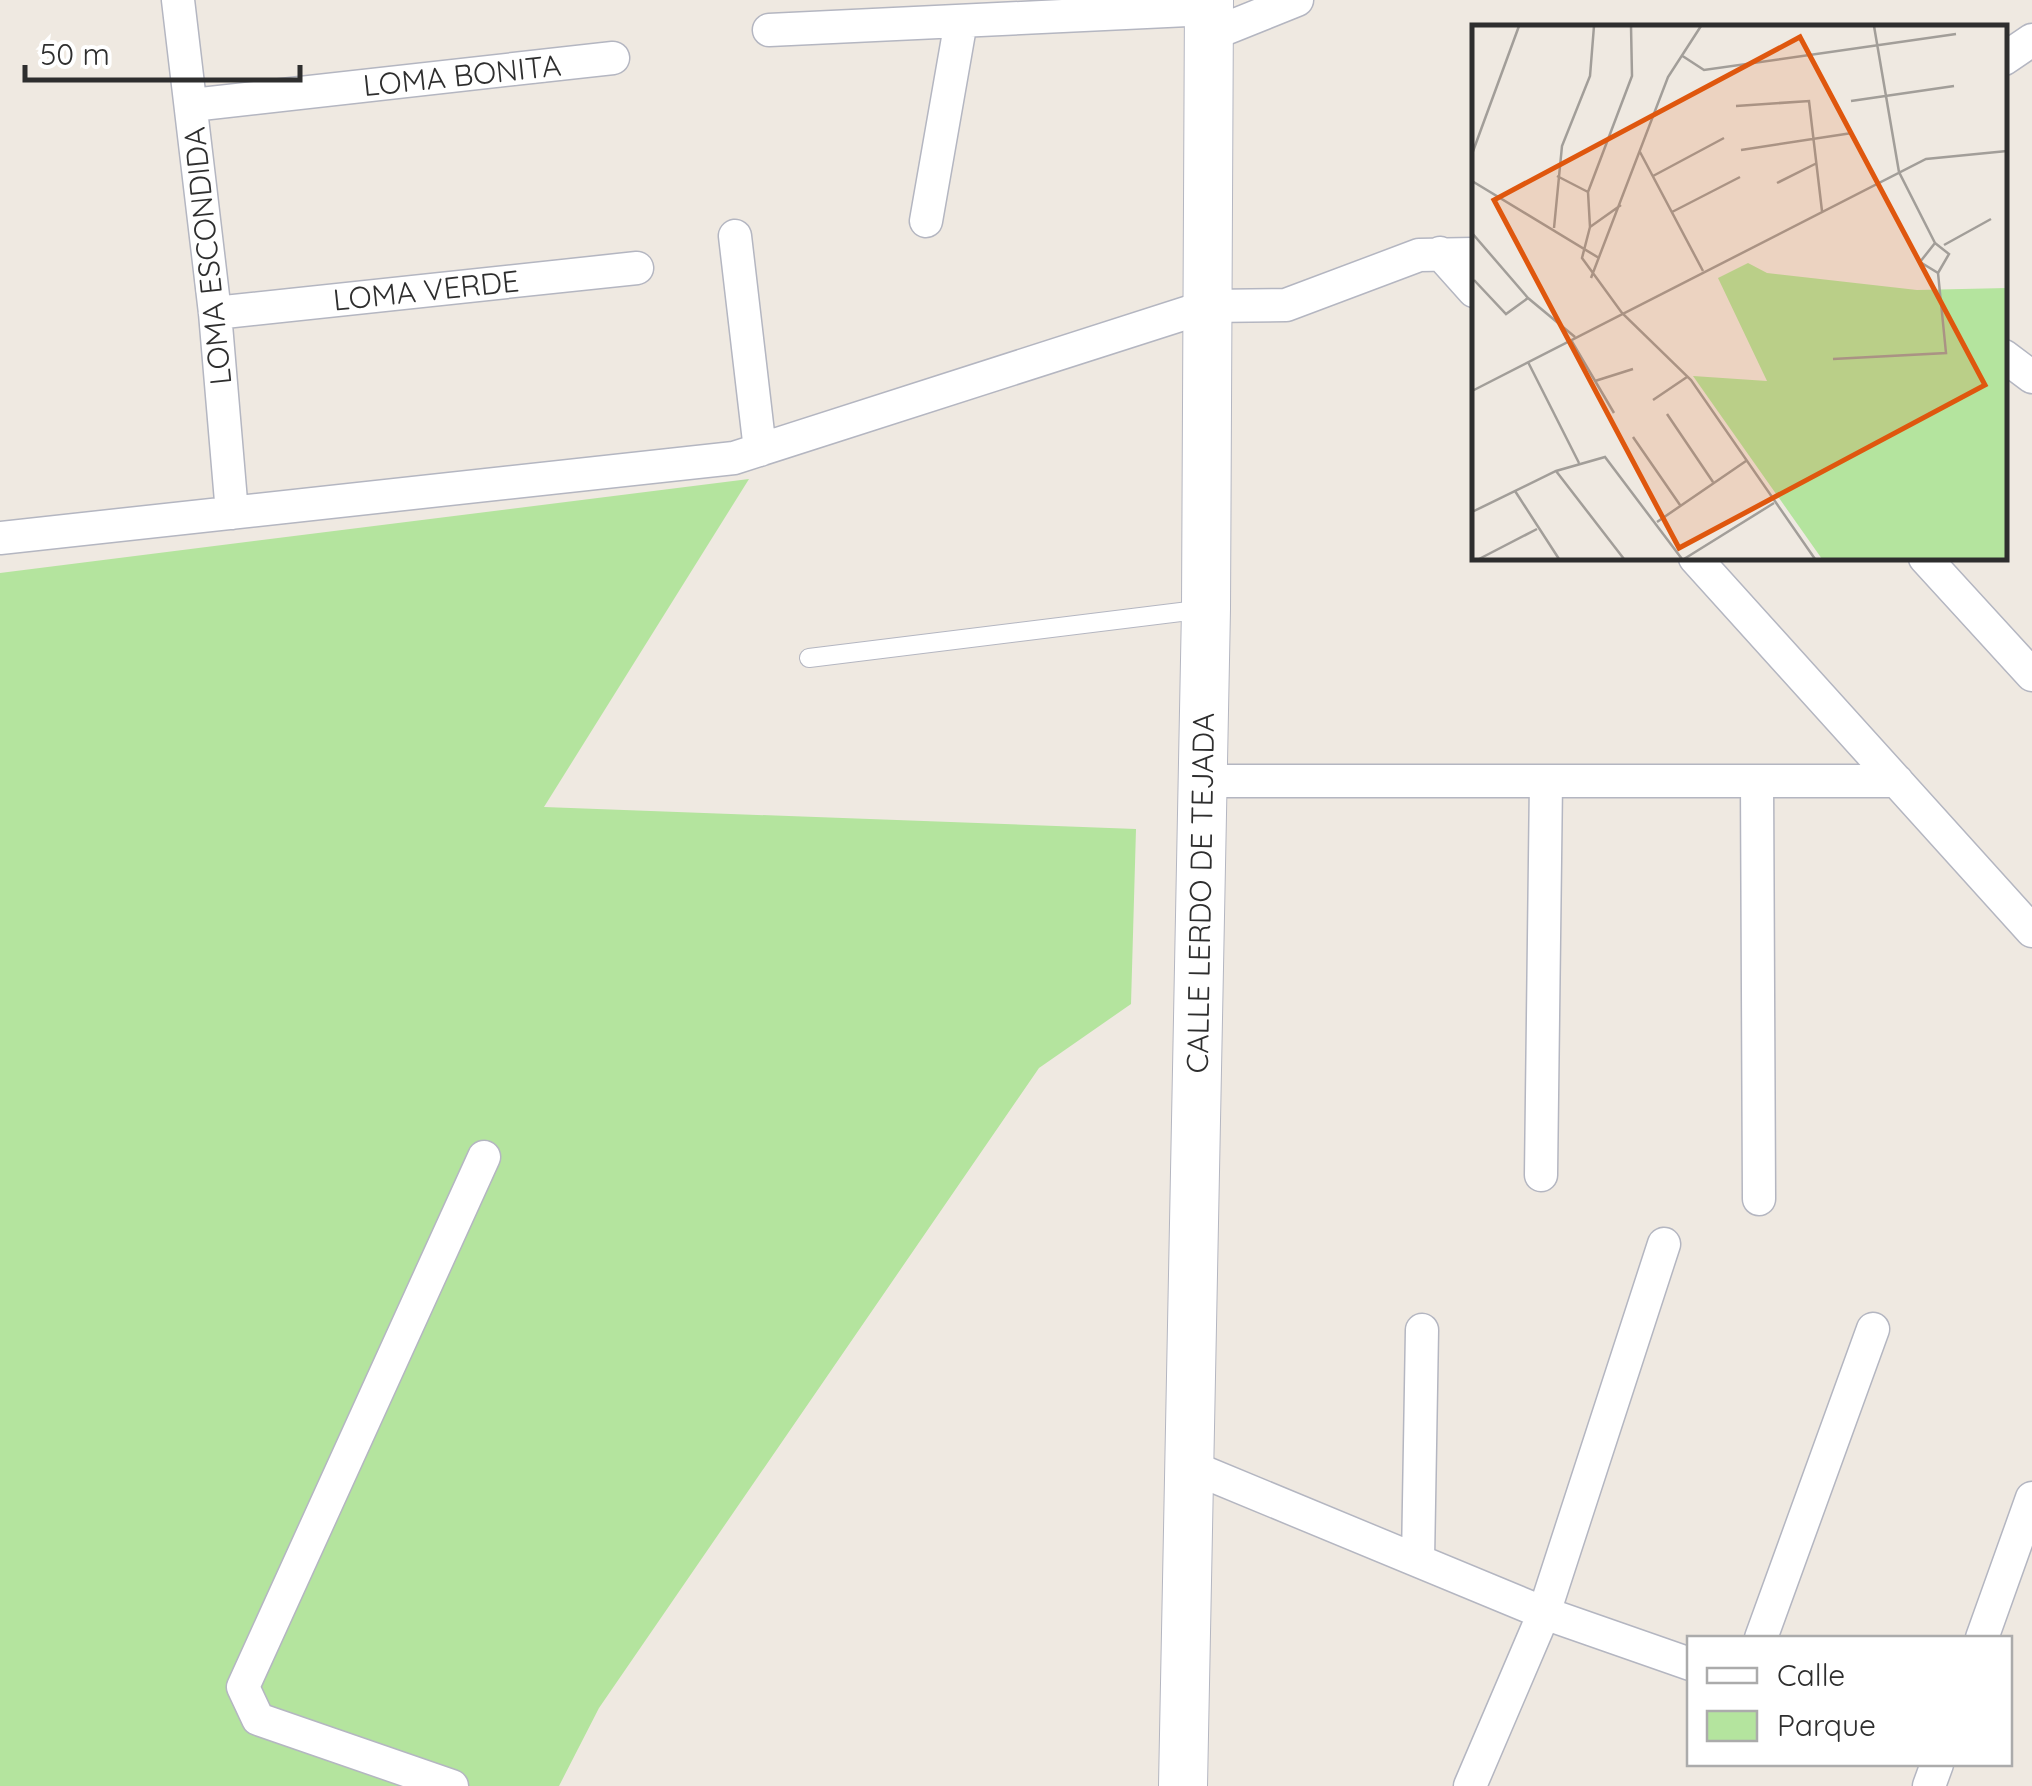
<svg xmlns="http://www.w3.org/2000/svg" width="2032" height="1786" viewBox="0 0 2032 1786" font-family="Quicksand,sans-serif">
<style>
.green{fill:#b4e49e}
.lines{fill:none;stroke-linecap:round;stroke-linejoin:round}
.lane-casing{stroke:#b4b6c1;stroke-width:20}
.street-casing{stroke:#b4b6c1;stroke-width:35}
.secondary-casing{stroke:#b4b6c1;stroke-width:50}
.lane{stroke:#fff;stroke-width:18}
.street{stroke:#fff;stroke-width:32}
.secondary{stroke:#fff;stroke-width:48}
.labels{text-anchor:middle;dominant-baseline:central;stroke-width:8;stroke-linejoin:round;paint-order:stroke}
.street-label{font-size:30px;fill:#2e2e2e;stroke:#fff}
.inset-road{fill:none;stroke:#a29e99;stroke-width:2.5}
.view{fill:#df570e;fill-opacity:0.15;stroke:#df570e;stroke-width:5}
.inset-edge{fill:none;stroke:#2e2e2e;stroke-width:5}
</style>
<rect width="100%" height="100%" fill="#efe9e1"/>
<path class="green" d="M749 479 544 807 1136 829 1131 1004 1039 1068 599 1708 559 1786H0V573Z"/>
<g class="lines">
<g class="lane-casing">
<path id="lane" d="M809 658 1205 609"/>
</g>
<g class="street-casing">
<path id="street" d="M178 0 215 313 232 513
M769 30 1209 9
M1210 35 1297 0
M2004 59 2032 40
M192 105 613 58
M926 221 961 21
M735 236 760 450
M1440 253 1474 291
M215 313 637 268
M2004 356 2032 377
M0 538 734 458 1208 306 1286 305 1419 255 1474 254
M1695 558 2032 931
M1925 558 2032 675
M1203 781H1897
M1757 781 1759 1199
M1541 1175 1546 781
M1189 1466 1544 1613 1690 1664
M1418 1560 1422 1330
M1761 1638 1873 1329
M1982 1638 2032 1498
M452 1786 258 1719 243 1687 484 1157
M1470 1786 1544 1613 1664 1244
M1929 1786 1937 1764"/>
</g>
<g class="secondary-casing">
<path id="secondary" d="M1183 1786 1206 609 1209 0"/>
</g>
<use href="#lane" class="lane"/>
<use href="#street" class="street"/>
<use href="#secondary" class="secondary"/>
</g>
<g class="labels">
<g class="street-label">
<text transform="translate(462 75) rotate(-6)">LOMA BONITA</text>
<text transform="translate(207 256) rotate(-96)">LOMA ESCONDIDA</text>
<text transform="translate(426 290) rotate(-6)">LOMA VERDE</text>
<text transform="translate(1200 893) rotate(-89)">CALLE LERDO DE TEJADA</text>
</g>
</g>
<g transform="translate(1472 25)">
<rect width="535" height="535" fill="#efe9e1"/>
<path d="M276 238 295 248 445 265 535 263V534H350L221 351 295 356 246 253Z" fill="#b4e49e"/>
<path class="inset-road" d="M159 1 160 51 116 167 118 202 110 233 150 288 219 355 343 534M402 1 427 147 463 218M209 30 232 45 484 9M379 76 482 61M264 81 337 76 350 186M269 125 380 108M168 127 231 246M0 129 47 1M85 151 116 167M181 151 252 113M0 156 127 233M305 158 345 138M200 187 268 152M118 202 149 180M82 203 90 121 118 51 122 1M0 208 56 273 103 312M472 220 519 194M119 253 196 52 229 1M2 255 34 289 56 273M99 315 142 388M361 334 474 328 466 248 448 237 463 218 477 229 466 248M56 337 107 438M123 356 161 344M0 366 454 134 535 126M181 375 215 352M195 389 241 457M161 412 208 480M84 446 152 534M43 466 87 534M0 487 84 446 133 432 210 534M185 497 274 436M7 534 65 504M212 534 302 478"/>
<path class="view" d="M328 12 513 360 207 523 22 175Z"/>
<rect width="535" height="535" class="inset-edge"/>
</g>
<rect x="1687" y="1636" width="325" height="130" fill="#ffffff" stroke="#ababab" stroke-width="2.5"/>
<rect x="1707" y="1668" width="50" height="15" fill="#ffffff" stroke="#ababab" stroke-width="2.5"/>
<text x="1777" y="1686" font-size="30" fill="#2e2e2e">Calle</text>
<rect x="1707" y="1711" width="50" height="30" fill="#b4e49e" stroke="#ababab" stroke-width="2.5"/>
<text x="1777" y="1736" font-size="30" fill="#2e2e2e">Parque</text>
<path d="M25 65v15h275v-15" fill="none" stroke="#2e2e2e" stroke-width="5"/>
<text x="40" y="65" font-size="30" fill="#2e2e2e" stroke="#ffffff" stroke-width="8" paint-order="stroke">50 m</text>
</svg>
